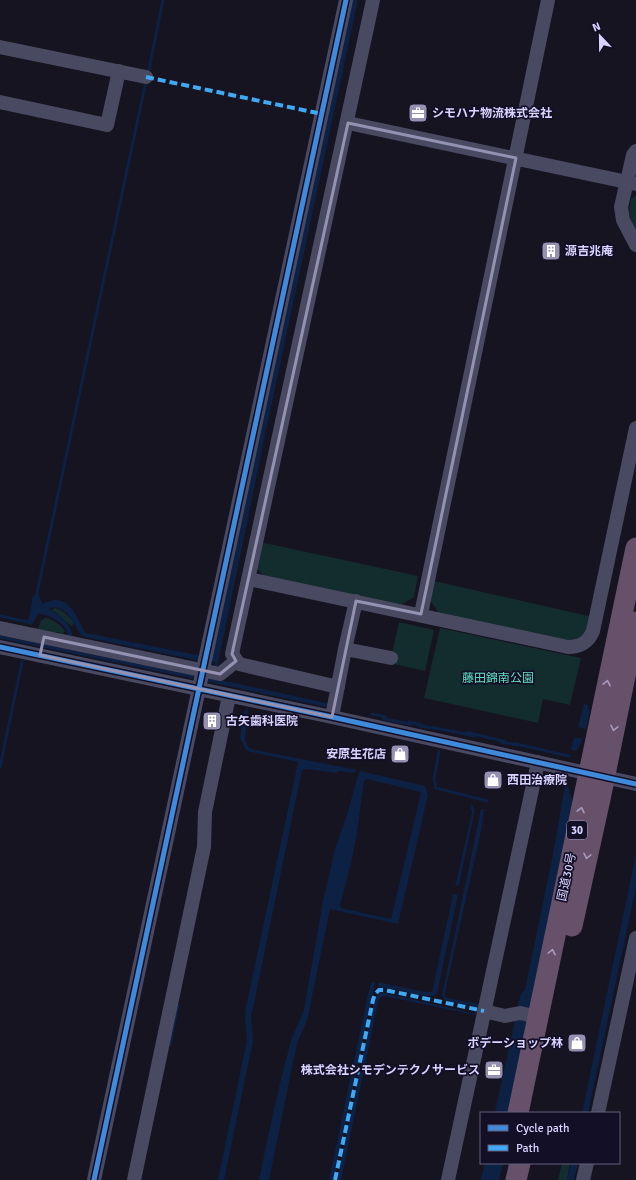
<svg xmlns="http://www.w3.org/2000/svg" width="636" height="1180" viewBox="0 0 636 1180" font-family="Signika,'Noto Sans JP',sans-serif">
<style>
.green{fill:#132c2d}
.water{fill:#0d2144;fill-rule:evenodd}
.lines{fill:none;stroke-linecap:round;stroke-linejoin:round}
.stream{stroke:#0d2144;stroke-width:3}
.river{stroke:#0d2144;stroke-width:18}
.minor{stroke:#4a4962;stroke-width:14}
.highway{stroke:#67516a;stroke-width:21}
.quiet{stroke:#3fa9f5;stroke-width:4;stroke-dasharray:8 4;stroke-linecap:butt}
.cycleway-casing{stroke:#130f26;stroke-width:8}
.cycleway{stroke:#408adc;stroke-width:5}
.oneway{stroke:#a699bc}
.marked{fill:none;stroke:#9591b1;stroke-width:3;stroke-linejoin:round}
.labels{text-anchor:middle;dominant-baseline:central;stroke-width:3.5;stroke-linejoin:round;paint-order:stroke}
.shield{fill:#130f26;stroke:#9e99be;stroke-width:1}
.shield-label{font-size:11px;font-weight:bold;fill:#d9d4ff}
.poi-label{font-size:12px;font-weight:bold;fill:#d9d4ff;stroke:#130f26;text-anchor:start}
.park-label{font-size:12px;fill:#5fe0c0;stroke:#130f26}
.street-label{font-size:12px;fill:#d9d4ff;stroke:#130f26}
</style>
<rect width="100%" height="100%" fill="#161421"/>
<path class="green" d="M636 196V231C630 218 628 213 631 199Z
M260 542 418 576 414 597 401 605 264 577 255 566Z
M434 581 593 617 589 635 574 643 439 613 430 600Z
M54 608C62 609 68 616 73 621V625L72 626C64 622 61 614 52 611Z
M45 618C54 619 60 625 65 631L63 634 58 632H49L38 629 41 621Z
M399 622 434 630 425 671 390 663Z
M440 628 581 658 570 705 543 699 538 723 424 698Z
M562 1163H570L567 1180H558Z"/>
<path class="water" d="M352 0H358L268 421 217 668H214L215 662 209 661Z
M36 594 39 595 42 604C46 603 50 601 54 600 72 598 78 622 86 633L202 656 199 660H196L85 637 81 635C74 624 66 603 49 608 51 611 54 612 57 614 65 619 74 630 72 639L68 638C69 625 50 614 38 614L32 625 26 623 29 618 33 596Z
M206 677 331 704V708L205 681Z
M584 704 588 705V709L590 710 586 729 578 727Z
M246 709H248L245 740 248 747 255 750 352 769H356L354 773 339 771 336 773 308 769 302 770 253 1008 251 1015 253 1041 224 1180H218L247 1040 245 1016 246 1007 298 762 247 751 240 738 244 712Z
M383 717 413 723 412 726 382 720Z
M418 724 455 730 454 733 417 727Z
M468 731 505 740V743L462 733Z
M574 737 583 739 576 751 571 750Z
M514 742 558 752V755L513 745Z
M361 771 425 786 428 795 398 924 330 909 307 1021 297 1043 269 1180H259C268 1136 277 1092 289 1048 292 1034 300 1023 304 1009L323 901 335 849 347 815 357 778ZM367 779 421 792 391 919 341 908 340 905 352 859 357 832 364 781Z
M565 786H568L574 807 531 1012 521 1009 552 859Z
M470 805H472L475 810 474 814 459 885 455 887 472 813Z
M481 809H484V811L481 831 445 993V996L447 998 479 1004V1006L477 1007 444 1000 442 995Z
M636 854V887L588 1113H582Z
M453 894 458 895 437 994C425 1001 395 986 379 988L378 983H382L425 992H432Z
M373 982 375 983 374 988 334 1179V1180H329L368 994 371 983Z
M381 992 477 1014 475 1015 471 1014 389 997 384 996 379 998 343 1171 341 1180H337L374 1002 378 994Z
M571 1163H578L574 1180H567Z"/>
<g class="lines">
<path class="stream" d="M148 74 163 0
M36 598 146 81
M0 616 28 622
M0 637 198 678
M372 714 386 717
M409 722 421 725
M452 731 474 736
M501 742 517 745
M439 752 434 779 436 788 487 801
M554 753 569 756
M0 767 22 662
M170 1045 178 1005"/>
<path class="river" d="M504 1113 529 998
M490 1180 494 1163"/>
<path class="minor" d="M0 47 146 77
M0 102 107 125 119 71
M348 123 636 184
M636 151 633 155 621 207 623 220 636 245
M249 579 568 647C580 647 588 643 593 631L636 428
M421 614 548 0
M0 628 220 674 236 661
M0 647 332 717 636 784
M345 649 391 658
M338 687 239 664 232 654 373 0
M332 717 345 649 356 601
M484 1011 505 1016 520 1013 538 1017
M598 1113 636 938
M94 1180 346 0
M134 1180 204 847 205 812 229 696
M448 1180 538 762
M583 1180 587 1163"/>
<path class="highway" d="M572 926 600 799 636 622
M518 1113 636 548
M516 1180 520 1163"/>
<path class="quiet" d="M146 77 322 114
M335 1180 373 1000 375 994 379 990H385L484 1011"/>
<g class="cycleway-casing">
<path id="cycleway" d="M0 647 332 717 636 784
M94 1180 346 0"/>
</g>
<use href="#cycleway" class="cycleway"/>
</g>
<defs><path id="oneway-chevron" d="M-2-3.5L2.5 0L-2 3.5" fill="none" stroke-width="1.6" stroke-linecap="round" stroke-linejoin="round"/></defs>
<g class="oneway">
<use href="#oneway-chevron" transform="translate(607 683) rotate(-78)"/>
<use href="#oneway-chevron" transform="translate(614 728) rotate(102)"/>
<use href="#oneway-chevron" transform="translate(581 810) rotate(-78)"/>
<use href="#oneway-chevron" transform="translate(587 856) rotate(102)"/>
<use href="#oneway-chevron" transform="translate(552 952) rotate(-78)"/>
</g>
<path class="marked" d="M348 123 516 158 421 614 356 601 332 717 40 655 44 637 220 674 236 661 232 654Z"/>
<defs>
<g id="office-square" transform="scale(1)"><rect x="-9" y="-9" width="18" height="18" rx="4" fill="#9591b1" stroke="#130f26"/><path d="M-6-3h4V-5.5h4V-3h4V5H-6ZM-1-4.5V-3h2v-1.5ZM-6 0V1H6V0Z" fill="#fff"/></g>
<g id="building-square" transform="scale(1)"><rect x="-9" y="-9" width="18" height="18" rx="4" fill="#9591b1" stroke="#130f26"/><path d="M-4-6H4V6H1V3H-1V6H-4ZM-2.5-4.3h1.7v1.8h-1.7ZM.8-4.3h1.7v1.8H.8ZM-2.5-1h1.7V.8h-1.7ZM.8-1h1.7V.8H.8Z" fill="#fff"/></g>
<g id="shop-square" transform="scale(1)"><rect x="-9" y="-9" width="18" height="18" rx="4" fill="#9591b1" stroke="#130f26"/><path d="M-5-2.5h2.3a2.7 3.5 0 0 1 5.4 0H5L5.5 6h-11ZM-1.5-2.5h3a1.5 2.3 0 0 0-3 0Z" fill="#fff"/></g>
</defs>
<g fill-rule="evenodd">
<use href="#office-square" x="418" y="113"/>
<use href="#building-square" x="551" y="251"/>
<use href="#building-square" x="212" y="721"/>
<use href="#shop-square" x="400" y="754"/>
<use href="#shop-square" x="493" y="780"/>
<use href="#shop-square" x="577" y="1043"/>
<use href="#office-square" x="494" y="1070"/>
</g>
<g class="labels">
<rect class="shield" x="567" y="821" width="20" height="18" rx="3"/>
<g class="shield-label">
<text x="577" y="830">30</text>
</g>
<g class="poi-label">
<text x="432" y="113">シモハナ物流株式会社</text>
<text x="565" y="251">源吉兆庵</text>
<text x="226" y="721">古矢歯科医院</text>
<text x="386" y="754" text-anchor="end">安原生花店</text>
<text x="507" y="780">西田治療院</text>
<text x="563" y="1043" text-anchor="end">ボデーショップ林</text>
<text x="480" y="1070" text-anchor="end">株式会社シモデンテクノサービス</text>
</g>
<g class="park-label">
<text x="498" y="678">藤田錦南公園</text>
</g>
<g class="street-label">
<text transform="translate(567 877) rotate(-78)">国道30号</text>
</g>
</g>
<rect x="480" y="1112" width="140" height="52" fill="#130f26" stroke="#625e7d"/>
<rect x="488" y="1125" width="20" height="6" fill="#408adc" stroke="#625e7d"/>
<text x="516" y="1132" font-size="12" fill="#d9d4ff">Cycle path</text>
<rect x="488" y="1145" width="20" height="6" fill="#3fa9f5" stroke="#625e7d"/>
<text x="516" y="1152" font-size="12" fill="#d9d4ff">Path</text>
<g transform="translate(600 36) rotate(338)" stroke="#130f26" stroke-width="3" paint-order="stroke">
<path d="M0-3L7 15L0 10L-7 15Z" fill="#d9d4ff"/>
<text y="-6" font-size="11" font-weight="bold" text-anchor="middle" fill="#d9d4ff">N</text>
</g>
</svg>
